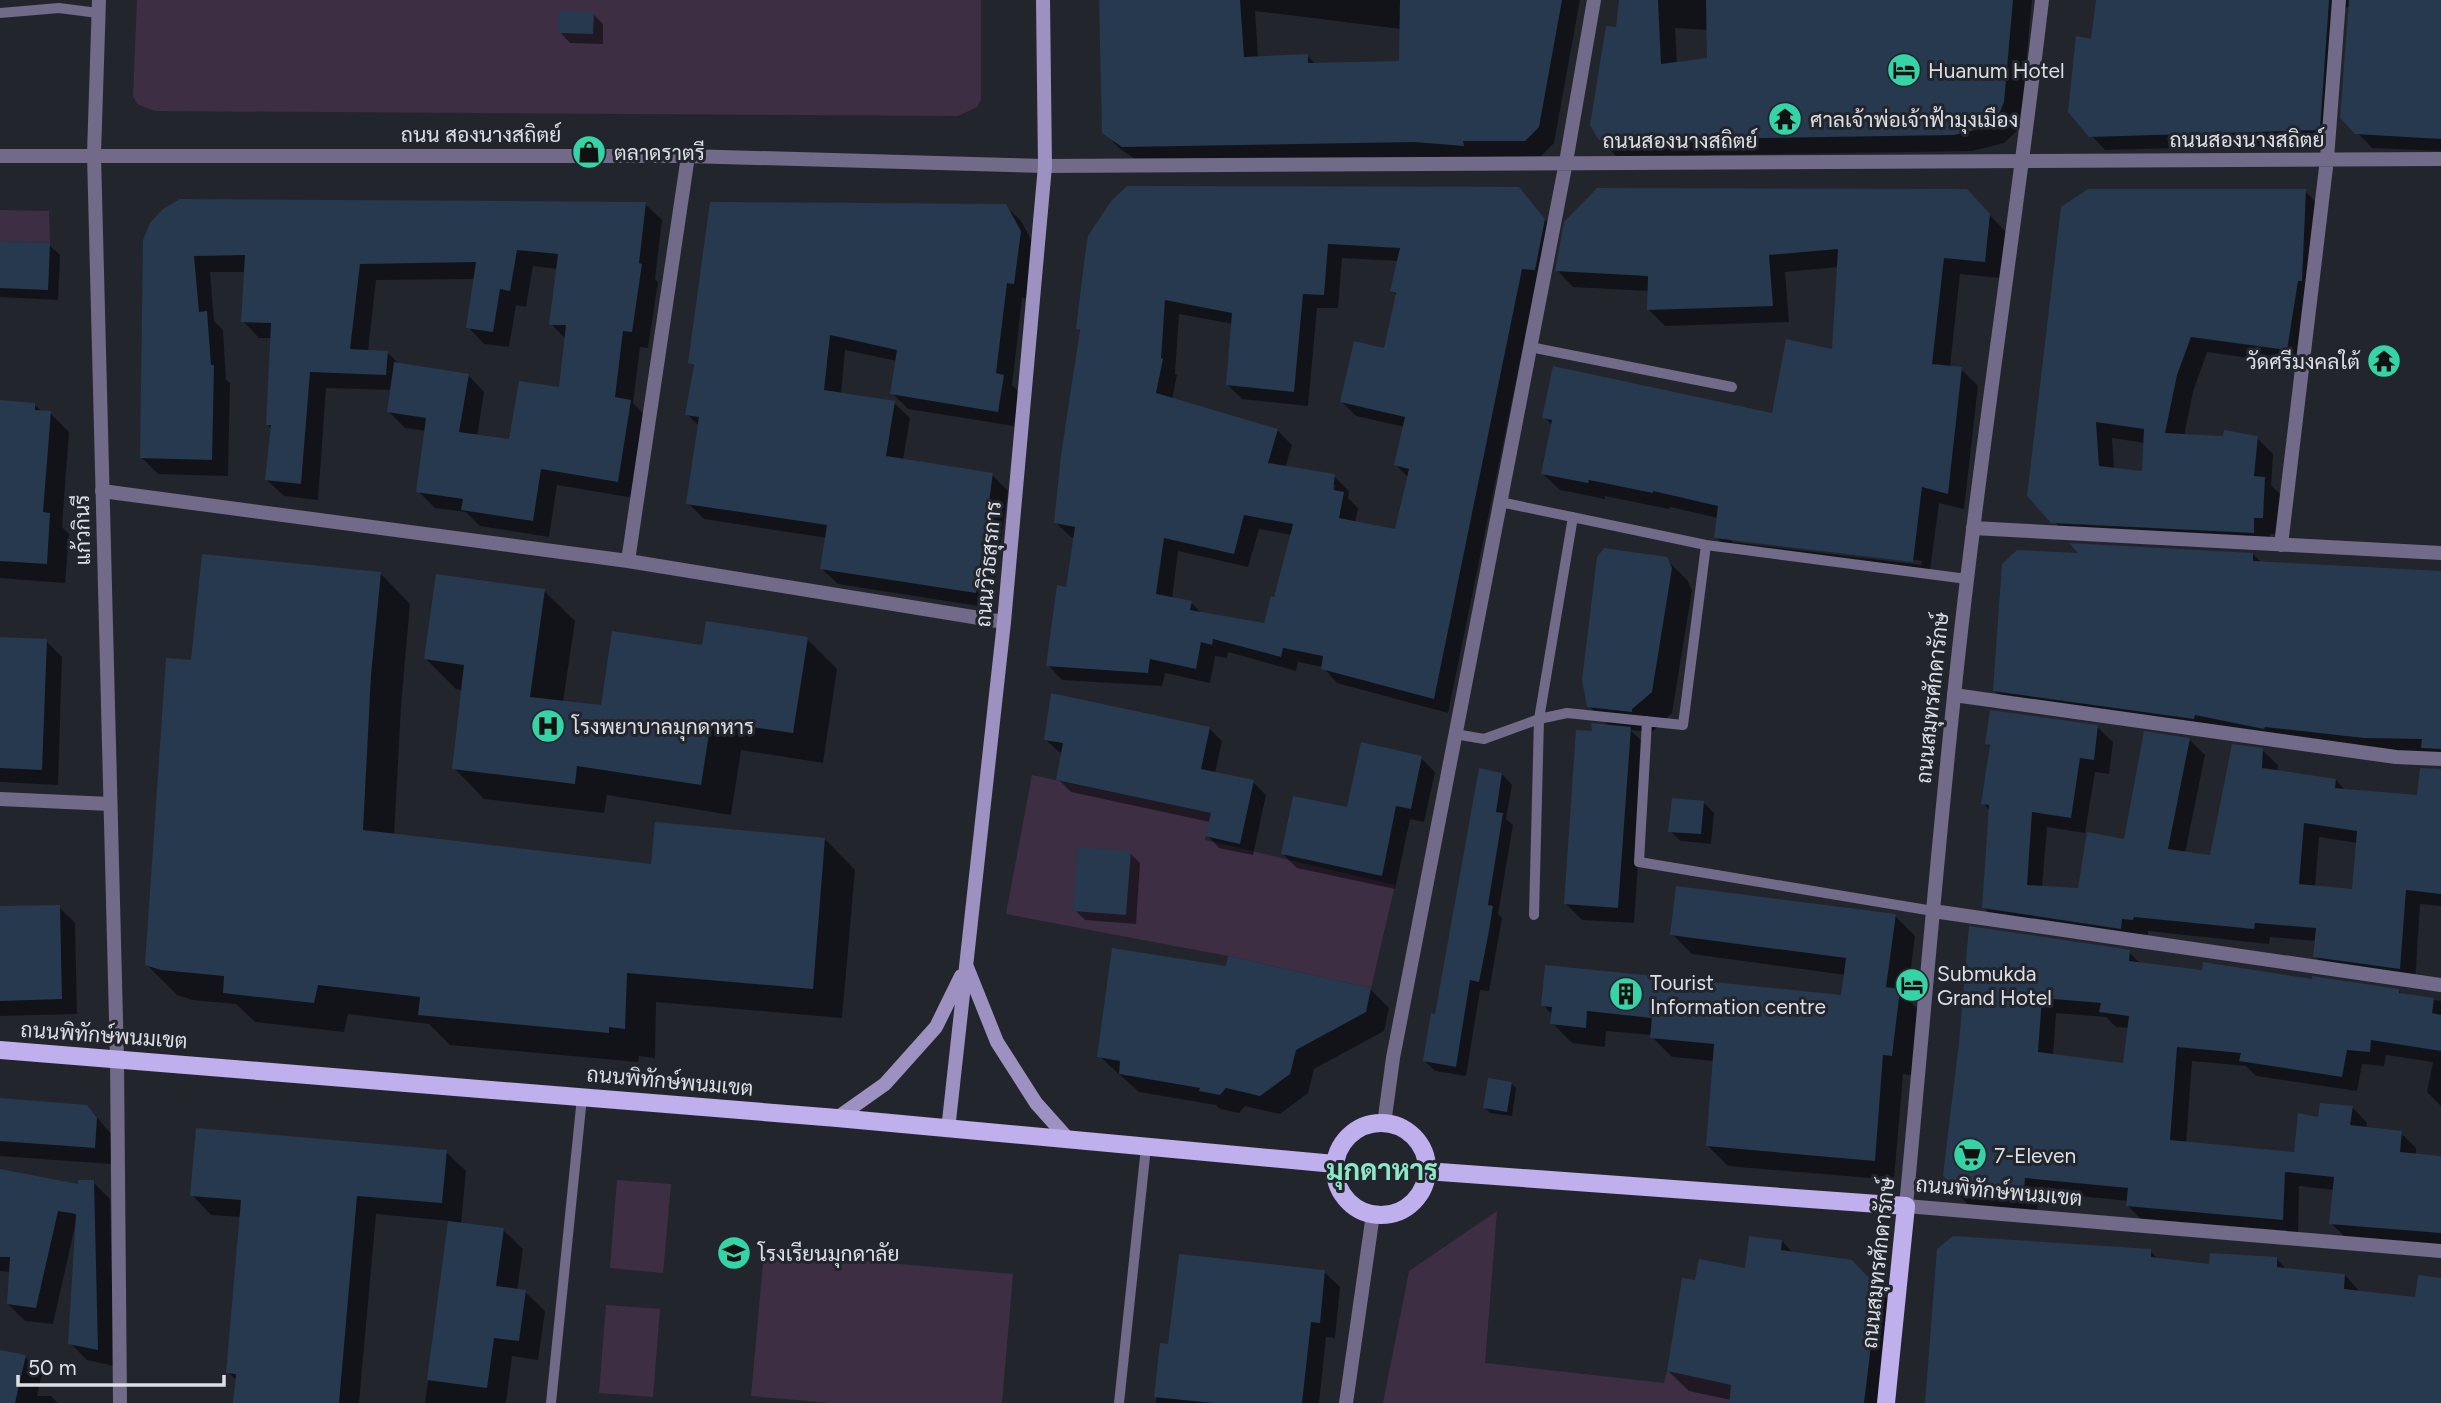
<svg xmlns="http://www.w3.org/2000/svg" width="2441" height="1403" viewBox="0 0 2441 1403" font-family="Figtree,Sarabun,sans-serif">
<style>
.green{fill:#3d2e43}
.shadow{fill:#0007;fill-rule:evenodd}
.building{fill:#26394e;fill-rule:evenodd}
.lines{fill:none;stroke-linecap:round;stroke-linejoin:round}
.service{stroke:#716a88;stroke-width:10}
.minor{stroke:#716a88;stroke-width:14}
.tertiary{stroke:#716a88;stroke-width:14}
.secondary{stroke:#9d91c1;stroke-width:14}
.primary{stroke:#bfafed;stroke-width:18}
.labels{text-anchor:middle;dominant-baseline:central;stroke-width:6;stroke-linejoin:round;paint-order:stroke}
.poi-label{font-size:21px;fill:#dddfe4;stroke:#23252d;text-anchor:start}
.street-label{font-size:21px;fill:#dddfe4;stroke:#23252d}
.district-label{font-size:28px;font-weight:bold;fill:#8de8c7;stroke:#23252d}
</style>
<rect width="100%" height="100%" fill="#23252d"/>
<path class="green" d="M137 0H981V99L977 107 958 116 155 111 137 104 133 96Z
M0 210 49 211 50 243 0 241Z
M1032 775 1211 813 1205 840 1395 885 1371 988 1228 956 1006 914Z
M617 1180 671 1184 663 1273 610 1268Z
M1497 1211 1485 1363 1664 1383 1667 1371 1731 1385 1729 1403H1383L1409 1271Z
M764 1252 1013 1274 1002 1403H831L751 1396Z
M606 1305 660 1309 653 1397 599 1393Z"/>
<path class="shadow" d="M1100 0H1580L1554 143 1541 156 1479 157V161L1140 162 1120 149 1104 132ZM1255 11 1401 29V63L1316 65 1307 55 1258 58Z
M1621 0H2032L2021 119 2016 132 2004 143 1972 151 1713 155 1685 160 1617 157 1600 139ZM1675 28 1708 30V60L1677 64Z
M2098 0H2441V151L2372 148 2342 117 2350 6 2346 8 2343 14 2333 144 2105 150 2091 135 2092 41Z
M593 14 603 24V44L570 43 560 32Z
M1519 189 1559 236 1536 283 1448 713 1337 683 1323 667 1298 662 1296 671 1228 652 1227 658 1215 656 1210 683 1165 673 1162 686 1062 680 1048 665 1068 589 1075 538 1071 537 1056 523 1082 333 1078 329 1090 236ZM1342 258 1399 261 1392 291 1397 296 1385 350 1341 401 1356 416 1405 427 1396 465 1409 478 1397 531 1355 523 1358 508 1348 498 1349 491 1334 476 1285 468 1292 445 1278 431 1172 399 1177 375 1175 374 1179 314 1233 324 1227 384 1242 399 1308 406 1317 308H1338ZM1332 485H1335L1333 499ZM1259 529 1292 535 1276 599 1266 625 1202 614 1191 602 1172 599 1178 551 1248 567Z
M2305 191 2321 208 2318 297H2314L2303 366 2207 352 2193 392 2184 436 2257 438 2273 454 2271 485 2281 495 2279 534H2270V549L2070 538 2029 495ZM2112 438 2145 443 2144 473 2114 470Z
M645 204 662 220 655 279 658 282 648 348 640 347 633 403 647 418 634 498 557 485 549 537 480 526 466 512 435 508 418 491 426 431 405 428 388 411 392 390 326 388 318 500 284 496 267 480 272 429 267 424 272 338H259L243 321 246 272H210L214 321 223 330 226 380 230 383 228 476 158 474 141 457 145 240ZM533 266 558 269 551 324 567 340 561 389 511 441 477 437 484 392 468 375 399 364 387 352 368 351 376 280 476 279 468 327 484 344 509 347 516 305 526 307Z
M1005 205 1021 221 1036 248 1029 299 1022 298 1012 385 1019 392 1014 426 908 409 892 393 897 361 845 350 841 394 894 403 910 418 903 460 992 475 1008 491 991 608 838 584 822 569 827 538 704 519 688 503 700 427 687 414 695 368 690 363Z
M1983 208 2006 232 2001 278 1960 274 1950 367 1961 369 1978 386 1964 509 1939 503 1929 578 1732 554 1716 537 1718 518 1670 507 1669 509 1605 496V499L1560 490 1543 474 1553 426 1544 417 1773 415 1834 351 1839 267 1785 272 1789 322 1665 326 1648 309 1649 291 1573 287 1557 270ZM1732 538 1922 561 1921 565 1732 542Z
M0 243 49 245 60 255 58 300 0 297Z
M0 402 34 404 42 412 50 413 69 432 62 527 69 534 65 583 0 578Z
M2253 554 2262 563 2441 572V763L2381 752 2010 705 1994 690 2083 555Z
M1666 559 1687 580 1692 590 1672 713 1652 732 1630 730 1646 745 1634 923 1582 920 1566 904 1594 733 1610 727 1589 706Z
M380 573 410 604 401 706 394 836 653 866 825 839 855 870 842 1018 656 1002 655 1058 639 1056 638 1062 450 1045 429 1024 348 1014 344 1032 255 1022 236 1004 192 1000 177 995 147 965 193 662Z
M544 591 575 621 563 702 602 707 704 647 807 639 837 669 823 763 741 750 731 815 607 795 604 813 484 799 454 768 463 690 456 689 426 659Z
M0 639 46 641 62 657 58 785 0 782Z
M2097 727 2113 742 2109 774 2095 772 2085 833 2047 827 2042 887 2079 890 2125 841 2190 740 2205 755 2185 853 2212 857 2262 750 2278 765 2277 772 2336 780 2346 791 2419 797 2421 769H2441V906L2420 904 2415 984 2330 971 2315 956 2316 941 2270 937 2269 944 2148 931V935L1999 923 1984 908 1991 812 1983 803 1991 748 1987 744ZM2319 837 2358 843 2353 890 2315 887Z
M1209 728 1222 741 1215 773 1253 782 1266 795 1253 855 1219 848 1207 835 1210 822 1071 792 1058 779 1063 753 1059 752 1046 740Z
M1421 758 1435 772 1424 822 1410 819 1395 889 1297 868 1283 854Z
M1502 774 1512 785 1506 819 1513 825 1498 914 1502 918 1489 991 1480 990 1466 1076 1435 1071 1425 1061Z
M1704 803 1714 813 1711 844 1681 841 1670 831Z
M1130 853 1140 863 1136 924 1085 920 1075 910Z
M59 907 75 923 77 1014 0 1016V908Z
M1895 916 1915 936 1907 998 1919 1010 1912 1075 1903 1074 1894 1180 1728 1166 1708 1146 1714 1061 1672 1057 1652 1037V1035L1606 1031 1605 1047 1572 1043 1552 1023 1553 1015 1543 1005 1843 997 1845 975 1692 954 1672 934Z
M1971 928 2129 952 2141 964 2398 990 2403 995 2441 1001V1106L2427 1092 2433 1062 2386 1055 2384 1066 2362 1064 2357 1091 2256 1076 2246 1066 2192 1061 2186 1144 2295 1154 2319 1119 2352 1107 2367 1123 2366 1128 2401 1133 2416 1148V1155L2441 1158V1246L2346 1238 2331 1223 2334 1190 2299 1186 2298 1234 2143 1221 2128 1206 2129 1201 2039 1192 2037 1212 1970 1206 1954 1191 1961 1043ZM2056 1013 2106 1017 2116 1027 2129 1028 2125 1065 2053 1056Z
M1370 989 1389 1008 1384 1031 1314 1069 1308 1093 1280 1114 1245 1106 1239 1113 1220 1109 1216 1105 1139 1092 1099 1056Z
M1511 1083 1516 1088 1512 1116 1490 1113 1485 1108Z
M0 1100 87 1106 113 1136 111 1164 0 1156Z
M446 1152 466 1171 461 1224 503 1230 523 1249 517 1291 525 1292 545 1311 538 1360 512 1356 506 1403H425L450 1221 376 1214 359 1403H234L237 1381 228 1372 242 1217 211 1215 192 1195Z
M0 1171 79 1186 93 1182 110 1199 114 1366 87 1360 70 1343 77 1226H75L53 1324 25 1321 8 1304 10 1272 0 1271Z
M1782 1241 1794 1254 1873 1283 1897 1310 1886 1403H1731V1400L1689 1391 1668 1371 1697 1281 1747 1270Z
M2150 1251 2159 1260 2210 1266 2277 1259 2287 1270 2345 1275 2360 1292 2416 1299 2441 1279V1403H1927Z
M1324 1272 1340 1287 1335 1338 1326 1337 1319 1403H1156L1162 1345 1170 1346Z
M0 1351 25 1357 42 1374 37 1396H51L58 1403H0Z"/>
<path class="building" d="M1099 0H1240L1244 57 1308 54V63L1399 61 1400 0H1562L1539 127 1525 141H1463L1464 146 1414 142 1122 147 1102 133Z
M1619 0H1658L1661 64 1707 58 1706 0H2013L2004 102 1999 114 1987 127 1954 135 1695 139 1666 144 1599 140 1590 125 1606 26 1616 27Z
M2096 0H2329L2320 130 2089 137 2068 112 2076 36 2091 39Z
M2349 0H2441V139L2355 134 2340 118Z
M559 11 594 12 593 34 558 33Z
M1127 186 1519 187 1545 219 1535 270 1522 269 1434 699 1321 669 1323 656 1283 648 1281 657 1213 639 1212 645 1201 642 1196 669 1150 659 1148 673 1046 666 1057 585 1066 587 1075 527 1054 523 1061 455 1080 330 1076 329 1085 255 1088 236 1111 201ZM1328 244 1400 248 1390 291 1396 293 1384 348 1354 341 1340 402 1405 417 1394 465 1409 469 1395 529 1339 518 1344 492 1333 490 1335 474 1268 463 1278 429 1156 393 1163 359 1161 358 1165 300 1232 313 1226 385 1294 392 1303 294 1324 295ZM1244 515 1293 524 1274 597 1271 596 1264 623 1190 610 1192 601 1156 594 1164 538 1234 554Z
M1597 188 1967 189 1990 214 1985 262 1944 258 1932 364 1962 367 1948 494 1922 487 1913 562 1714 538 1718 506 1653 491V493L1589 480 1588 483 1541 474 1552 420 1542 418 1553 366 1772 413 1786 339 1832 349 1838 249 1769 255 1773 306 1647 310 1648 276 1555 271 1564 222Z
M2088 189H2306L2302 281H2298L2287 350 2191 337 2177 375 2165 433 2223 436 2224 430 2258 436 2254 476 2265 477 2263 518H2254V533L2051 523 2027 496 2061 207ZM2096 422 2144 429 2142 471 2099 466Z
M180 199 646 202 639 263 642 264 632 332 623 331 615 397 631 400 618 482 541 469 533 521 461 510 463 499 416 492 426 418 387 412 394 362 469 374 459 432 509 439 519 381 559 387 566 325H549L558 254 517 250 510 291 500 289 493 332 466 328 476 262 360 264 350 349 388 351 386 375 310 372 301 484 265 480 271 425H266L271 323 241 322 245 255 194 256 199 312 207 311 211 365H214L212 460 140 458 143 240 150 223 163 209Z
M710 202 1006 204 1021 231 1014 284 1007 283 996 373 1004 375 998 412 890 394 897 350 830 335 824 390 895 401 886 456 993 473 976 593 820 569 827 525 686 504 699 417 685 415 694 365 688 363Z
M0 241 50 243 48 290 0 288Z
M0 400 35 403V410L51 411 43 512 50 513 47 564 0 561Z
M2069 543 2253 553V561L2441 571V749L2421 748 2422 739 2364 738 2265 727 2264 729 2195 715 2194 719 1993 691 2002 564 2017 550 2078 553Z
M1604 548 1667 557 1672 568 1652 692 1632 709V712L1587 707 1582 680 1597 557Z
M202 554 381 572 371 675 363 830 651 864 655 822 825 838 813 989 627 973 625 1029 609 1027V1033L418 1015 420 997 318 985 314 1003 223 993 224 976 161 970 145 965 166 658 191 660Z
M436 574 545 589 530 697 601 705 612 631 702 645 706 621 808 637 793 733 711 721 701 785 577 766 575 784 452 769 464 665 424 659Z
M0 637 47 639 42 770 0 768Z
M1051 693 1210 727 1201 769 1254 780 1240 844 1205 836 1211 813 1056 780 1063 743 1044 740Z
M1990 710 2098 725 2094 760 2080 758 2071 818 2032 812 2027 885 2078 888 2087 832 2124 839 2144 731 2190 738 2168 849 2210 855 2232 744 2263 748 2262 768 2336 779 2335 788 2417 795 2420 768 2441 769V894L2406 890 2400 969 2313 957 2316 928 2255 923 2254 929 2134 917 2133 920 2122 919 2121 929 1982 908 1989 805 1981 804 1990 745 1985 744ZM2304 823 2357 831 2352 889 2299 884Z
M1591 723 1631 727 1618 908 1564 904 1576 730 1592 731Z
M1361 742 1422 756 1411 809 1396 806 1382 876 1281 854 1293 796 1347 807Z
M1479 768 1502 773 1496 812 1503 813 1488 905 1493 906 1488 936 1479 982 1470 980 1456 1067 1423 1061 1431 1013 1435 1014Z
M1672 798 1704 801 1701 834 1668 832Z
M1078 847 1131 851 1126 915 1073 911Z
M1676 886 1896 914 1886 987 1900 989 1892 1056 1883 1055 1875 1161 1706 1146 1714 1044 1650 1038 1652 1018 1587 1011 1586 1028 1550 1024 1552 1007 1541 1006 1545 965 1841 995 1846 958 1670 935Z
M60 905 62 999 0 1001V906Z
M1969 926 2119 948 2130 950 2129 961 2202 970 2203 962 2312 979V976L2399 989V993L2434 998 2432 1013 2441 1015V1051L2371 1040 2370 1052 2347 1050 2342 1077 2239 1061 2241 1053 2177 1047 2170 1140 2294 1152 2298 1113 2318 1117 2320 1103 2353 1106 2350 1125 2402 1131 2400 1152 2441 1156V1233L2329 1224 2334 1177 2285 1172 2283 1220 2126 1206 2128 1188 2025 1178 2023 1198 1953 1192 1943 1175 1959 1043ZM2042 998 2101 1003 2099 1012 2129 1016 2123 1063 2038 1052Z
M1112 948 1226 966 1228 956 1371 988 1366 1012 1296 1050 1290 1074 1260 1096 1226 1088 1220 1095 1199 1091 1200 1088 1119 1074 1120 1061 1097 1057Z
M1488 1078 1512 1082 1507 1112 1483 1108Z
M0 1098 87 1105 97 1118 95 1148 0 1141Z
M196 1128 447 1150 442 1203 357 1196 339 1403H233L236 1374 226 1373 241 1200 190 1196Z
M0 1169 78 1184V1180H94L98 1350 68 1344 76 1214 58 1211 36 1308 7 1304 10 1257H0Z
M448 1221 504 1228 496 1286 526 1290 519 1341 494 1338 487 1388 427 1380Z
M1749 1236 1782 1240 1781 1250 1852 1260 1878 1288 1864 1403H1729L1731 1385 1667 1371 1682 1278 1695 1280 1699 1259 1745 1268Z
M1953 1236 2151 1249V1257L2209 1264 2210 1253 2277 1257V1267L2345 1274 2344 1289 2415 1297 2418 1275 2441 1278V1403H1925L1937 1249Z
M1179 1254 1325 1270 1320 1323 1311 1322 1302 1403H1213L1154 1397 1160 1343 1168 1344Z
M0 1350 26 1355 15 1403H0Z"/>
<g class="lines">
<path class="service" d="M0 13 59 8 98 13
M1530 347 1732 387
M1500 502 1706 545 1967 579
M1647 721 1639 862 1933 911
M1455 734 1484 739 1539 719 1567 713 1683 725 1706 545
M1534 915 1539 719 1573 517
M551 1403 582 1097
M1119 1403 1146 1147"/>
<path class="minor" d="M0 156H688L1045 166 2441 159
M102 491 628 561 1004 622
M1973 528 2441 553
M2281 545 2327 159 2339 0
M628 561 688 156
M1954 695 2396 757 2441 759
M0 799 110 804
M1933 911 2441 985
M117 1059 120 1403
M1384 1124 1393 1058 1566 162 1594 0
M1906 1206 2441 1251
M1346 1403 1373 1214"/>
<path class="tertiary" d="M99 0 94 154 117 1059
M1906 1206C1922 1036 1936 866 1954 696 1978 463 2015 232 2042 0"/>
<path class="secondary" d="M967 967 997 1042 1036 1103 1069 1140
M837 1118 885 1084 936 1027 961 976
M948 1130 1004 622 1045 166 1043 0"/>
<path class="primary" d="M0 1050 837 1118 1335 1164
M1335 1169a46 46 0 1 1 92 0a46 46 0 1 1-92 0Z
M1426 1171 1906 1206 1886 1403"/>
</g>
<defs>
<g id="hotel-disc" transform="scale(1.75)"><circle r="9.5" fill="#35d4a7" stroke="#23252d"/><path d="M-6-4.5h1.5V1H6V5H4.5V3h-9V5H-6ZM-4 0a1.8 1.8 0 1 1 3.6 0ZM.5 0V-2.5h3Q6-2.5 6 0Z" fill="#111"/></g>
<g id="temple-disc" transform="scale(1.75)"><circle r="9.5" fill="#35d4a7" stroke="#23252d"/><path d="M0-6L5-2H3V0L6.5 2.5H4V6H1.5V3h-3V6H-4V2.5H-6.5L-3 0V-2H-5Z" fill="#111"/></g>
<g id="shop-disc" transform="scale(1.75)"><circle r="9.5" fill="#35d4a7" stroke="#23252d"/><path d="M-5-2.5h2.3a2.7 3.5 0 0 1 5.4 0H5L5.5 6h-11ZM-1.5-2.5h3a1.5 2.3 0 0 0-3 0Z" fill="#111"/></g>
<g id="hospital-disc" transform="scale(1.75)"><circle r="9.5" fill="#35d4a7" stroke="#23252d"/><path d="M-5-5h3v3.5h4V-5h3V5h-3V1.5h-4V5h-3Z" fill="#111"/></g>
<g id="building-disc" transform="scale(1.75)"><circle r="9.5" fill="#35d4a7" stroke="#23252d"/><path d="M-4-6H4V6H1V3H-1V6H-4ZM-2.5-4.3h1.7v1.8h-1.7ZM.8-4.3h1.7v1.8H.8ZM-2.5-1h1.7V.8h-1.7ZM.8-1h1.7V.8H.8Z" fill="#111"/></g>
<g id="supermarket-disc" transform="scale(1.75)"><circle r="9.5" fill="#35d4a7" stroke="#23252d"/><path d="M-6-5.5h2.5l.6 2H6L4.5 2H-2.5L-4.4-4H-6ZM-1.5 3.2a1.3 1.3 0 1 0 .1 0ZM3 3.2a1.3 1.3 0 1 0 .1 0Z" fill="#111"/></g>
<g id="school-disc" transform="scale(1.75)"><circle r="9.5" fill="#35d4a7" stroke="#23252d"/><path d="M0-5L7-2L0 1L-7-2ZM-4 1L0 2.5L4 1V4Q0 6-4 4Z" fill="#111"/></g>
</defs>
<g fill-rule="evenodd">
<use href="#hotel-disc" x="1904" y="70"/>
<use href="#temple-disc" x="1785" y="119"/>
<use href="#shop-disc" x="589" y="152"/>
<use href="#temple-disc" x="2384" y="361"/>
<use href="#hospital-disc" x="548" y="726"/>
<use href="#hotel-disc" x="1912" y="985"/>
<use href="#building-disc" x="1626" y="994"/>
<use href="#supermarket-disc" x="1970" y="1155"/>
<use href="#school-disc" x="734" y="1253"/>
</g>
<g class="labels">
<g class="poi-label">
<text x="1928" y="70">Huanum Hotel</text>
<text x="1810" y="119">ศาลเจ้าพ่อเจ้าฟ้ามุงเมือง</text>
<text x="614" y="152">ตลาดราตรี</text>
<text x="2360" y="361" text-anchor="end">วัดศรีมงคลใต้</text>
<text x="572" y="726">โรงพยาบาลมุกดาหาร</text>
<text x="1937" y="973">Submukda<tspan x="1937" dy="24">Grand Hotel</tspan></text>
<text x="1650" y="982">Tourist<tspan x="1650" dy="24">Information centre</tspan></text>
<text x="1994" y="1155">7-Eleven</text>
<text x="758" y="1253">โรงเรียนมุกดาลัย</text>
</g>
<g class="street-label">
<text x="481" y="134">ถนน สองนางสถิตย์</text>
<text x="2247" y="139">ถนนสองนางสถิตย์</text>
<text x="1680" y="140">ถนนสองนางสถิตย์</text>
<text transform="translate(82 530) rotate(-91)">แก้วกินรี</text>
<text transform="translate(988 564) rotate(-85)">ถนนวิวิธสุรการ</text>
<text transform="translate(1932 698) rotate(-84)">ถนนสมุทรศักดารักษ์</text>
<text transform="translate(104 1035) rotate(4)">ถนนพิทักษ์พนมเขต</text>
<text transform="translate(670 1081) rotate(5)">ถนนพิทักษ์พนมเขต</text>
<text transform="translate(1999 1191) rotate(5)">ถนนพิทักษ์พนมเขต</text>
<text transform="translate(1878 1263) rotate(-84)">ถนนสมุทรศักดารักษ์</text>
</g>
<g class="district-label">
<text x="1382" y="1170">มุกดาหาร</text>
</g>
</g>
<path d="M18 1375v10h206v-10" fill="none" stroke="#dddfe4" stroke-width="3.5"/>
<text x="28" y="1375" font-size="21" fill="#dddfe4" stroke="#23252d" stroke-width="5" paint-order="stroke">50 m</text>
</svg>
